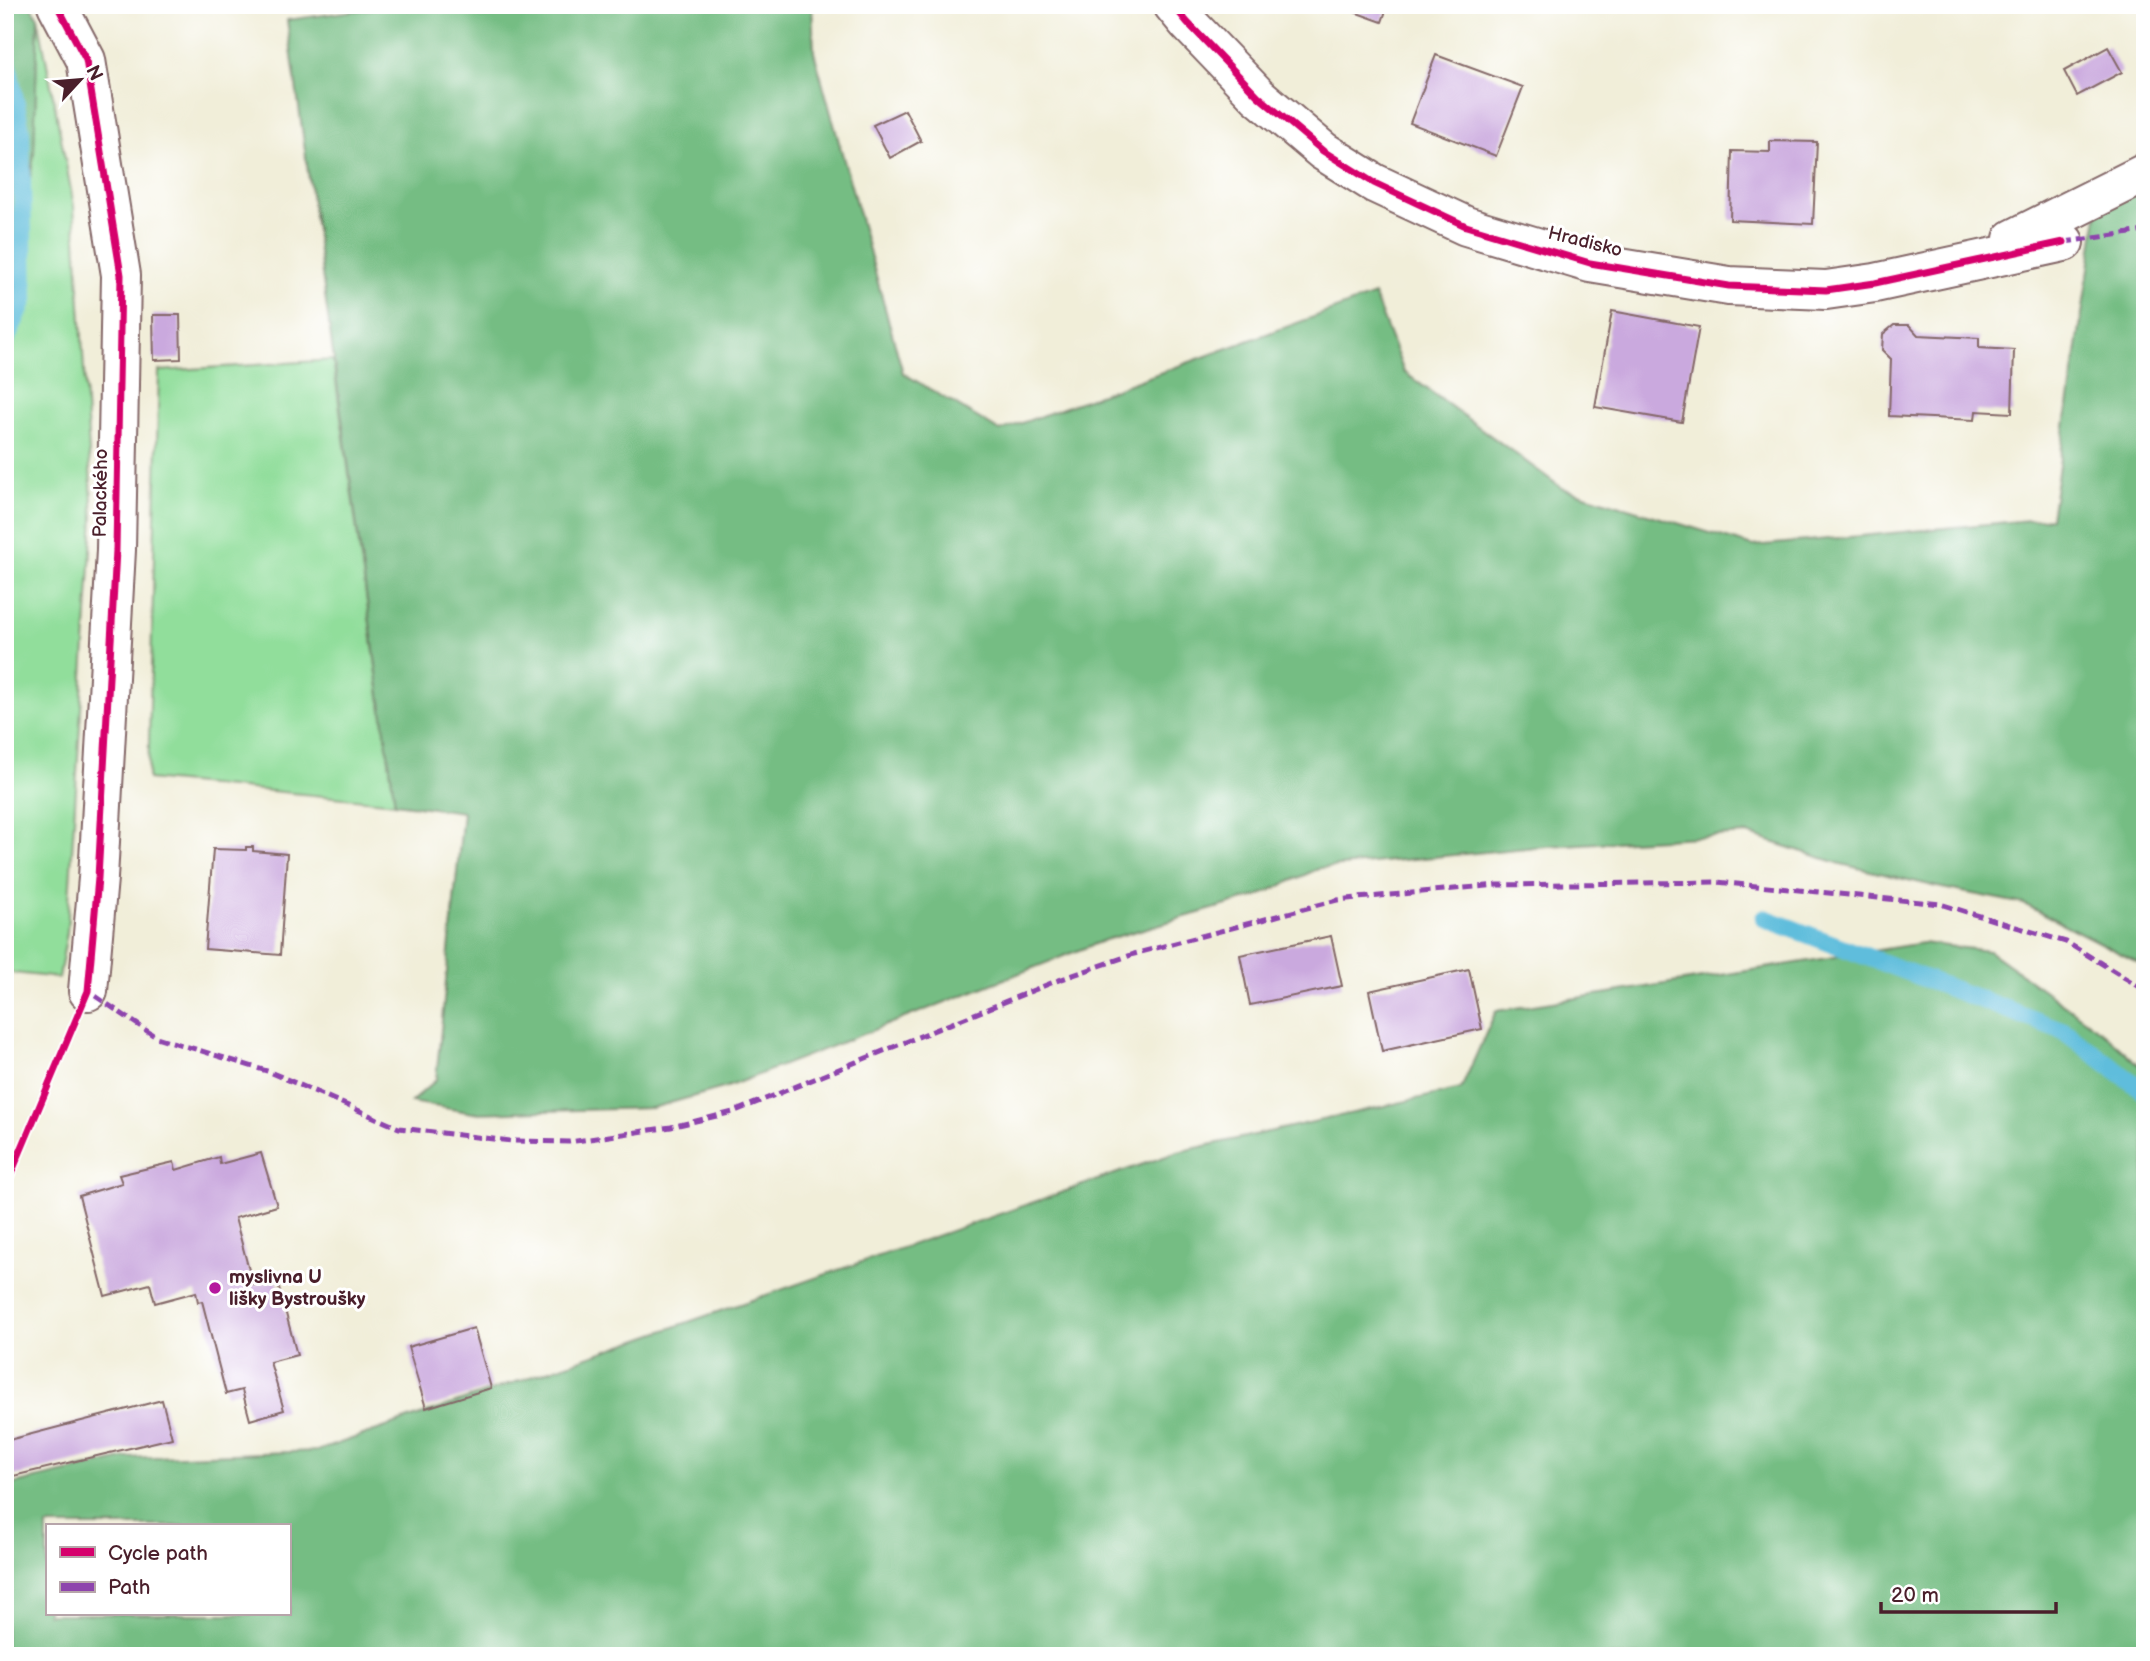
<svg xmlns="http://www.w3.org/2000/svg" width="2150" height="1661" viewBox="0 0 2150 1661" font-family="'Balsamiq Sans',sans-serif">
<style>
.green{fill:#91de9b;stroke:#6e7e63;stroke-width:2}
.forest{fill:#74bd83;stroke:#5f6e57;stroke-width:2;fill-rule:evenodd}
.lines{fill:none;stroke-linecap:round;stroke-linejoin:round}
.stream{stroke:#5ebddc;stroke-width:18}
.building{fill:#caa9de}
.minor-casing{stroke:#846768;stroke-width:42}
.minor{stroke:#fff;stroke-width:38}
.quiet{stroke:#8e44ad;stroke-width:5;stroke-dasharray:10 5;stroke-linecap:butt}
.cycleway-casing{stroke:#fff;stroke-width:11}
.cycleway{stroke:#d6006c;stroke-width:7}
.poi-dot{fill:#b5179e;stroke:#fff;stroke-width:2.5}
.labels{text-anchor:middle;dominant-baseline:central;stroke-width:6;stroke-linejoin:round;paint-order:stroke}
.street-label{font-size:19px;fill:#4a1f2b;stroke:#fff}
.poi-label{font-size:19px;font-weight:bold;fill:#4a1f2b;stroke:#fff;text-anchor:start}
</style>
<rect width="100%" height="100%" fill="#fff"/>
<filter id="ink" filterUnits="userSpaceOnUse"><feTurbulence type="fractalNoise" baseFrequency=".0143" numOctaves="2"/><feDisplacementMap in="SourceGraphic" scale="14" xChannelSelector="R" yChannelSelector="G"/><feConvolveMatrix kernelMatrix="1 2 1 2 8 2 1 2 1" color-interpolation-filters="sRGB"/></filter>
<filter id="wash" filterUnits="userSpaceOnUse"><feTurbulence type="fractalNoise" baseFrequency=".00686" numOctaves="4" result="noise"/><feDisplacementMap in="SourceGraphic" scale="28" xChannelSelector="R" yChannelSelector="G"/><feGaussianBlur stdDeviation="1.57" result="paint"/><feColorMatrix in="noise" values="0 0 0 0 0 0 0 0 0 0 0 0 0 0 0 0 0 1.4 0 .05"/><feComposite in="paint" operator="in"/></filter>
<g filter="url(#wash)">
<rect width="100%" height="100%" fill="#f1eed9"/>
<path class="green" d="M38 17 74 206 93 518 67 932 59 978 5 972V515L8 510 5 507V337L34 154Z
M333 360 395 803 148 779 159 371Z"/>
<path class="forest" d="M5 5H30L38 17 34 154 5 337Z
M395 5H812L814 52 903 373 1000 431 1374 295 1404 372 1562 488 1753 546 2051 518 2098 209 2145 187V966L2024 904 1942 888 1841 864 1747 834 1547 846 1320 868 1258 896 1105 940 727 1087 652 1108 473 1113 411 1102 436 1080 463 812 395 803 287 20Z
M1922 943 1989 951 2105 1034 2145 1070V1656H5V1486L127 1458 317 1451 1178 1152 1461 1089 1496 1011ZM47 1526H289V1614H47Z"/>
<g class="lines">
<path class="stream" d="M5 49 21 130 24 300 5 342
M1764 918 2064 1031 2145 1092"/>
</g>
<g id="blocks">
<path class="building" d="M1335 5H1388L1382 22Z
M2108 47 2122 72 2077 96 2064 71Z
M1436 55 1523 87 1496 156 1410 123Z
M905 110 921 141 890 158 873 125Z
M1770 141 1817 142 1813 224 1730 220 1732 151 1770 152Z
M1612 311 1699 327 1682 422 1595 407Z
M153 315H180L181 359 154 360Z
M1894 325H1909L1918 335 1979 338V348L2014 350 2012 413 1976 411 1975 420 1889 416 1891 359 1882 350 1883 334Z
M246 847H253V851L287 854 280 955 205 949 213 849 246 850Z
M1331 936 1342 986 1250 1005 1240 955Z
M1469 969 1482 1029 1382 1051 1369 991Z
M261 1153 277 1206 235 1218 253 1285 277 1280 297 1355 270 1362 284 1410 250 1420 242 1390 226 1394 202 1301 198 1302 196 1292 155 1303 150 1284 105 1296 79 1196 122 1183 119 1175 174 1162 176 1170 219 1157 220 1164Z
M474 1328 491 1388 426 1408 408 1347Z
M162 1400 172 1438 5 1478V1441Z"/>
</g>
</g>
<g filter="url(#ink)">
<use href="#blocks" fill-opacity="0" stroke="#846768" stroke-width="2"/>
<g class="lines">
<g class="minor-casing">
<path id="minor" d="M57 5 86 60 121 275 116 550 98 878 88 991
M1173 5 1187 22 1258 96 1323 151 1374 183 1466 226 1590 263 1729 286 1826 290 1875 283 2064 242
M2013 239 2145 173"/>
</g>
<use href="#minor" class="minor"/>
<path class="quiet" d="M2064 242 2145 231
M86 997 88 991 156 1037 270 1072 399 1128 511 1141 569 1142 671 1127 733 1112 1056 981 1134 954 1337 900 1497 885 1717 882 1940 904 2066 942 2145 990"/>
<g class="cycleway-casing">
<path id="cycleway" d="M1173 5 1187 22 1258 96 1323 151 1374 183 1466 226 1590 263 1729 286 1826 290 1875 283 2064 242
M5 1188 88 991 98 878 116 550 121 275 86 60 57 5"/>
</g>
<use href="#cycleway" class="cycleway"/>
</g>
</g>
<circle class="poi-dot" cx="215" cy="1288" r="7"/>
<g class="labels">
<g class="street-label">
<text transform="translate(1585 242) rotate(14)">Hradisko</text>
<text transform="translate(101 493) rotate(-89)">Palackého</text>
</g>
<g class="poi-label">
<text x="229" y="1277">myslivna U<tspan x="229" dy="22">lišky Bystroušky</tspan></text>
</g>
</g>
<rect width="2150" height="1661" fill="none" stroke="#fff" stroke-width="28"/>
<rect x="46" y="1524" width="245" height="91" fill="#ffffff" stroke="#b7a5aa" stroke-width="2"/>
<rect x="60" y="1547" width="35" height="10" fill="#d6006c" stroke="#b7a5aa" stroke-width="2"/>
<text x="108" y="1560" font-size="21" fill="#4a1f2b">Cycle path</text>
<rect x="60" y="1582" width="35" height="10" fill="#8e44ad" stroke="#b7a5aa" stroke-width="2"/>
<text x="108" y="1594" font-size="21" fill="#4a1f2b">Path</text>
<g transform="translate(80 80) rotate(64)" stroke="#ffffff" stroke-width="5" paint-order="stroke">
<path d="M0-5L12 26L0 18L-12 26Z" fill="#4a1f2b"/>
<text y="-10" font-size="19" font-weight="bold" text-anchor="middle" fill="#4a1f2b">N</text>
</g>
<path d="M1881 1602v10h175v-10" fill="none" stroke="#4a1f2b" stroke-width="3.5"/>
<text x="1891" y="1602" font-size="21" fill="#4a1f2b" stroke="#ffffff" stroke-width="5" paint-order="stroke">20 m</text>
</svg>
